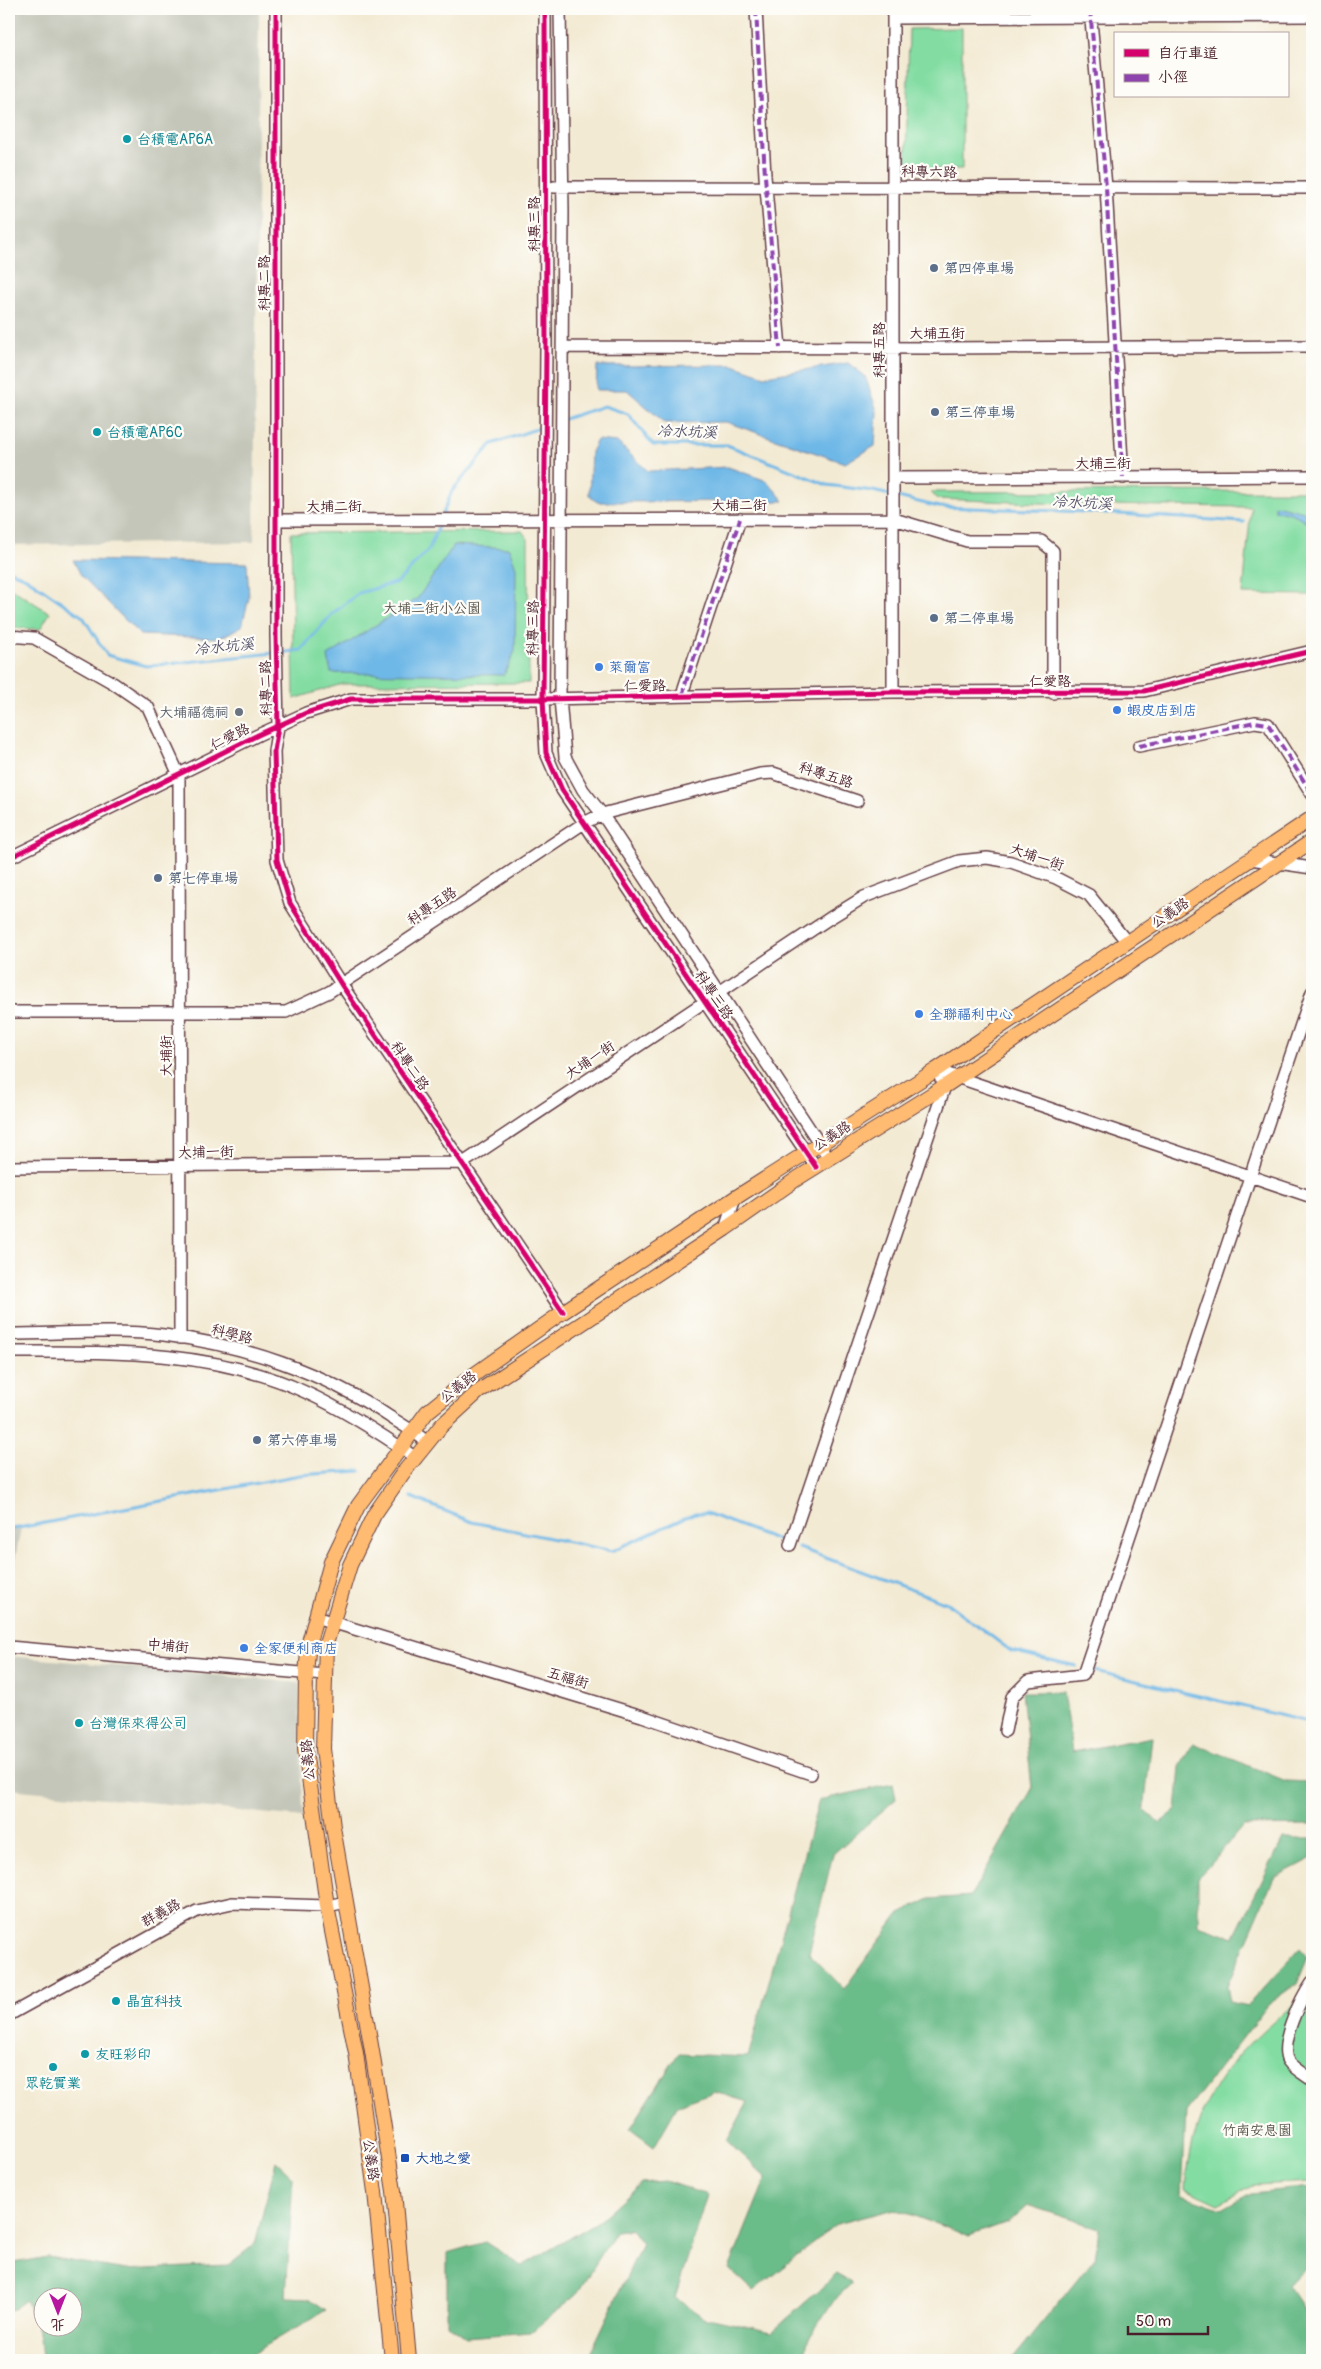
<svg xmlns="http://www.w3.org/2000/svg" width="1321" height="2369" viewBox="0 0 1321 2369" font-family="Pangolin,'LXGW WenKai TC',sans-serif">
<style>
.industrial{fill:#c4c6b9}
.green{fill:#83dda3;stroke:#667e67}
.forest{fill:#6abc89;stroke:#5a6e5a;fill-rule:evenodd}
.water{fill:#6eb8e7;stroke:#5c6c89}
.lines{fill:none;stroke-linecap:round;stroke-linejoin:round}
.stream{stroke:#6eb8e7;stroke-width:3}
.minor-casing{stroke:#633d44;stroke-width:14}
.major-casing{stroke:#633d44;stroke-width:16}
.minor{stroke:#fff;stroke-width:11}
.major{stroke:#febb71;stroke-width:14}
.quiet{stroke:#8e44ad;stroke-width:4;stroke-dasharray:8 4;stroke-linecap:butt}
.cycleway-casing{stroke:#fdfcf7;stroke-width:8}
.cycleway{stroke:#d6006c;stroke-width:5}
.culture-dot{fill:#0f9aa8;stroke:#fdfcf7;stroke-width:2}
.service-dot{fill:#5c6f8a;stroke:#fdfcf7;stroke-width:2}
.shop-dot{fill:#3f7fe0;stroke:#fdfcf7;stroke-width:2}
.worship-dot{fill:#6b7280;stroke:#fdfcf7;stroke-width:2}
.transit-dot{fill:#1a4fb4;stroke:#fdfcf7;stroke-width:2}
.labels{text-anchor:middle;dominant-baseline:central;stroke-width:4.5;stroke-linejoin:round;paint-order:stroke}
.culture-label{font-size:14px;fill:#0d838f;stroke:#fdfcf7;text-anchor:start}
.street-label{font-size:14px;fill:#4a1f2b;stroke:#fdfcf7}
.service-label{font-size:14px;fill:#4e5e75;stroke:#fdfcf7;text-anchor:start}
.park-label{font-size:14px;fill:#5b584f;stroke:#fdfcf7}
.shop-label{font-size:14px;fill:#366cbe;stroke:#fdfcf7;text-anchor:start}
.worship-label{font-size:14px;fill:#5b616d;stroke:#fdfcf7;text-anchor:end}
.transit-label{font-size:14px;fill:#164399;stroke:#fdfcf7;text-anchor:start}
.water-label{font-size:15px;font-style:italic;fill:#57556d;stroke:#fdfcf7}
</style>
<rect width="100%" height="100%" fill="#fdfcf7"/>
<filter id="ink" filterUnits="userSpaceOnUse"><feTurbulence type="fractalNoise" baseFrequency=".02" numOctaves="2"/><feDisplacementMap in="SourceGraphic" scale="10" xChannelSelector="R" yChannelSelector="G"/><feConvolveMatrix kernelMatrix="1 2 1 2 8 2 1 2 1" color-interpolation-filters="sRGB"/></filter>
<filter id="wash" filterUnits="userSpaceOnUse"><feTurbulence type="fractalNoise" baseFrequency=".0096" numOctaves="4" result="noise"/><feDisplacementMap in="SourceGraphic" scale="20" xChannelSelector="R" yChannelSelector="G"/><feGaussianBlur stdDeviation="1.12" result="paint"/><feColorMatrix in="noise" values="0 0 0 0 0 0 0 0 0 0 0 0 0 0 0 0 0 1.4 0 .05"/><feComposite in="paint" operator="in"/></filter>
<g filter="url(#wash)">
<rect width="100%" height="100%" fill="#f3ead3"/>
<path class="industrial" d="M9 9H259L254 542 9 545Z
M9 1526 21 1528 9 1590Z
M9 1656 299 1683 303 1817 9 1789Z"/>
<path class="green" d="M962 28V169H906L909 29Z
M1312 491V595L1243 594 1251 507 1089 505 937 499 931 492Z
M522 531 528 539 529 683 342 684 294 699 291 533Z
M9 587 50 613 40 629 9 628Z
M1312 1986V2182L1254 2185 1218 2204 1186 2189C1191 2121 1212 2079 1262 2032 1278 2017 1297 2003 1312 1986Z"/>
<path class="forest" d="M1022 1692H1063L1072 1752 1152 1737 1144 1810 1160 1823 1176 1810 1180 1767 1193 1743 1286 1781 1312 1782V1825L1243 1826 1198 1878V1925L1234 1937 1283 1839H1312V1858L1274 1878 1227 1986 1230 2002 1247 2006 1300 1948 1308 1957 1297 1984 1268 2005 1186 2112 1182 2195 1222 2209 1251 2193 1312 2187V2261L1288 2286 1312 2322V2360H1012L1095 2258 1099 2228 1027 2205 1008 2222 969 2236 895 2209 837 2224 753 2291 729 2269 766 2178 727 2141 748 2102 714 2092 678 2105 654 2147 630 2129 678 2054 748 2057 819 1800 893 1784 896 1799 833 1854 809 1953 844 1989 898 1915 930 1899 971 1896 1032 1789Z
M276 2161 293 2177 286 2297 309 2298 326 2310 242 2360H42L40 2336 26 2300 9 2312V2264L47 2257 126 2270 228 2265 255 2244ZM42 2296H72V2326H42Z
M665 2181 707 2195 675 2298 703 2317 772 2332 837 2274 852 2283 833 2301 808 2340 804 2360H587L642 2244 631 2229 616 2231 576 2295 531 2332 466 2337 447 2324V2253L485 2242 522 2266 599 2221 641 2183Z"/>
<path class="water" d="M848 363 865 376 877 411 875 446 845 463 726 422 665 423 627 390H596L597 366 733 365 765 376Z
M597 440 617 442 648 471 728 467 767 481 784 501 597 502 589 495 591 452Z
M1275 505 1312 514V527C1302 517 1289 510 1275 511Z
M454 545 509 548 516 568 515 651 504 675 331 673 328 656 418 598Z
M73 560 247 563 249 598 242 626 220 638 140 635 81 575Z"/>
<g class="lines">
<path class="stream" d="M564 419 604 406 628 414 653 445H727L827 485 873 491 939 507 1088 512 1244 522
M442 516 452 491 492 444 542 427
M9 570 28 579 83 617 107 655 146 666 274 653
M280 653 301 650 332 614 359 593 398 582 429 549 440 522
M411 1497 472 1522 612 1551 695 1513H706L783 1542
M13 1529 300 1475 360 1471
M799 1548 947 1603 1011 1651 1076 1666
M1095 1671 1312 1723"/>
</g>
</g>
<g filter="url(#ink)">
<g class="lines">
<g class="minor-casing">
<path id="minor" d="M276 9V636L278 727 274 751 277 860 290 903 341 984 563 1312
M545 9 546 348 543 699 546 753 562 790 816 1167
M560 9 563 211 560 698 565 757 583 790 602 814 829 1158
M756 9 765 176 780 348
M893 9V692
M1090 9 1106 187 1123 478
M893 18 1312 16
M554 187 1312 188
M562 347 942 348 1312 346
M894 478 1312 476
M276 520 894 519 967 541H1041L1053 551V693
M9 636 34 638 113 683 148 707 179 775 180 1338
M683 696 684 688 740 519
M1139 746 1255 722 1268 724 1312 794
M9 858 258 735 306 713 351 699H543L893 692 1144 691 1312 651
M1250 859 1312 868
M9 1012H286L329 992 584 823 602 814 760 774 773 773 857 801
M936 1070 1312 1197
M9 1167 463 1163 830 918 864 897 959 861 987 858 1011 862 1056 878 1089 895 1127 942
M725 1229 735 1198
M9 1334C60 1334 113 1329 164 1335 244 1345 323 1372 390 1417 403 1425 415 1432 427 1442
M9 1352C108 1352 213 1349 305 1392 344 1410 380 1433 416 1458
M790 1545 945 1086 936 1070
M315 1617 642 1716 811 1774
M9 1647 324 1675
M1005 1731 1012 1697 1028 1681 1083 1675 1312 992
M1312 1982C1302 1996 1278 2044 1288 2061 1293 2068 1305 2075 1312 2080
M9 2015 197 1911 232 1903 327 1906 346 1902"/>
</g>
<g class="major-casing">
<path id="major" d="M392 2360 375 2192 356 2053 327 1906 305 1750 306 1673 309 1642 331 1562 358 1506 427 1412 468 1379 563 1312 735 1198 936 1070 1312 818
M409 2360 394 2191 372 2051 333 1827 323 1749 326 1644 350 1565 374 1515 403 1473 441 1426 478 1392 725 1229 798 1178 945 1086 1312 841"/>
</g>
<use href="#minor" class="minor"/>
<use href="#major" class="major"/>
<path class="quiet" d="M756 9 765 176 780 348
M1090 9 1106 187 1123 478
M683 696 684 688 740 519
M1139 746 1255 722 1268 724 1312 794"/>
<g class="cycleway-casing">
<path id="cycleway" d="M276 9V636L278 727 274 751 277 860 290 903 341 984 563 1312
M545 9 546 348 543 699 546 753 562 790 816 1167
M9 858 258 735 306 713 351 699H543L893 692 1144 691 1312 651"/>
</g>
<use href="#cycleway" class="cycleway"/>
</g>
</g>
<g class="culture-dot">
<circle cx="127" cy="139" r="5"/>
<circle cx="97" cy="432" r="5"/>
<circle cx="79" cy="1723" r="5"/>
<circle cx="116" cy="2001" r="5"/>
<circle cx="85" cy="2054" r="5"/>
<circle cx="53" cy="2067" r="5"/>
</g>
<g class="service-dot">
<circle cx="934" cy="268" r="5"/>
<circle cx="935" cy="412" r="5"/>
<circle cx="934" cy="618" r="5"/>
<circle cx="158" cy="878" r="5"/>
<circle cx="257" cy="1440" r="5"/>
</g>
<g class="shop-dot">
<circle cx="599" cy="667" r="5"/>
<circle cx="1117" cy="710" r="5"/>
<circle cx="919" cy="1014" r="5"/>
<circle cx="244" cy="1648" r="5"/>
</g>
<circle class="worship-dot" cx="239" cy="712" r="5"/>
<rect class="transit-dot" x="400" y="2153" width="10" height="10" rx="2.5"/>
<g class="labels">
<g class="culture-label">
<text x="137" y="139">台積電AP6A</text>
<text x="107" y="432">台積電AP6C</text>
<text x="89" y="1723">台灣保來得公司</text>
<text x="126" y="2001">晶宜科技</text>
<text x="95" y="2054">友旺彩印</text>
<text x="53" y="2083" text-anchor="middle">眾乾實業</text>
</g>
<g class="street-label">
<text transform="translate(929 172) rotate(1)">科專六路</text>
<text transform="translate(534 224) rotate(-90)">科專三路</text>
<text transform="translate(264 283) rotate(-90)">科專二路</text>
<text x="937" y="333">大埔五街</text>
<text transform="translate(879 350) rotate(-90)">科專五路</text>
<text x="1103" y="463">大埔三街</text>
<text x="739" y="505">大埔二街</text>
<text x="334" y="506">大埔二街</text>
<text transform="translate(533 628) rotate(-89)">科專三路</text>
<text x="1050" y="681">仁愛路</text>
<text transform="translate(645 686) rotate(-1)">仁愛路</text>
<text transform="translate(266 688) rotate(-91)">科專二路</text>
<text transform="translate(230 737) rotate(-27)">仁愛路</text>
<text transform="translate(826 775) rotate(18)">科專五路</text>
<text transform="translate(1037 857) rotate(19)">大埔一街</text>
<text transform="translate(432 906) rotate(-34)">科專五路</text>
<text transform="translate(1170 913) rotate(-34)">公義路</text>
<text transform="translate(714 995) rotate(56)">科專三路</text>
<text transform="translate(166 1056) rotate(-90)">大埔街</text>
<text transform="translate(590 1060) rotate(-34)">大埔一街</text>
<text transform="translate(410 1066) rotate(56)">科專二路</text>
<text transform="translate(832 1136) rotate(-33)">公義路</text>
<text transform="translate(206 1152) rotate(-1)">大埔一街</text>
<text transform="translate(232 1334) rotate(14)">科學路</text>
<text transform="translate(458 1387) rotate(-38)">公義路</text>
<text transform="translate(168 1646) rotate(5)">中埔街</text>
<text transform="translate(568 1678) rotate(17)">五福街</text>
<text transform="translate(308 1760) rotate(-95)">公義路</text>
<text transform="translate(161 1913) rotate(-29)">群義路</text>
<text transform="translate(371 2160) rotate(82)">公義路</text>
</g>
<g class="service-label">
<text x="944" y="268">第四停車場</text>
<text x="945" y="412">第三停車場</text>
<text x="944" y="618">第二停車場</text>
<text x="168" y="878">第七停車場</text>
<text x="267" y="1440">第六停車場</text>
</g>
<g class="park-label">
<text x="432" y="608">大埔二街小公園</text>
<text x="1257" y="2130">竹南安息園</text>
</g>
<g class="shop-label">
<text x="609" y="667">萊爾富</text>
<text x="1127" y="710">蝦皮店到店</text>
<text x="929" y="1014">全聯福利中心</text>
<text x="254" y="1648">全家便利商店</text>
</g>
<g class="worship-label">
<text x="229" y="712">大埔福德祠</text>
</g>
<g class="transit-label">
<text x="415" y="2158">大地之愛</text>
</g>
<g class="water-label">
<text transform="translate(687 432) rotate(2)">冷水坑溪</text>
<text transform="translate(1082 503) rotate(3)">冷水坑溪</text>
<text transform="translate(224 647) rotate(-6)">冷水坑溪</text>
</g>
</g>
<rect width="1321" height="2369" fill="none" stroke="#fdfcf7" stroke-width="30"/>
<rect x="1114" y="32" width="175" height="65" fill="#fdfcf7" stroke="#b5a4a5"/>
<rect x="1124" y="49" width="25" height="8" fill="#d6006c" stroke="#b5a4a5"/>
<text x="1158" y="58" font-size="15" fill="#4a1f2b">自行車道</text>
<rect x="1124" y="74" width="25" height="8" fill="#8e44ad" stroke="#b5a4a5"/>
<text x="1158" y="82" font-size="15" fill="#4a1f2b">小徑</text>
<g transform="translate(58 2312) rotate(180)"><circle r="24" fill="#fdfcf7" stroke="#b5a4a5"/>
<path d="M0-4L9 19L0 12L-9 19Z" fill="#b5179e"/>
<text y="-8" font-size="14" font-weight="bold" text-anchor="middle" fill="#4a1f2b">北</text>
</g>
<path d="M1128 2326v8h80v-8" fill="none" stroke="#4a1f2b" stroke-width="2.5"/>
<text x="1136" y="2326" font-size="15" fill="#4a1f2b" stroke="#fdfcf7" stroke-width="4" paint-order="stroke">50 m</text>
</svg>
